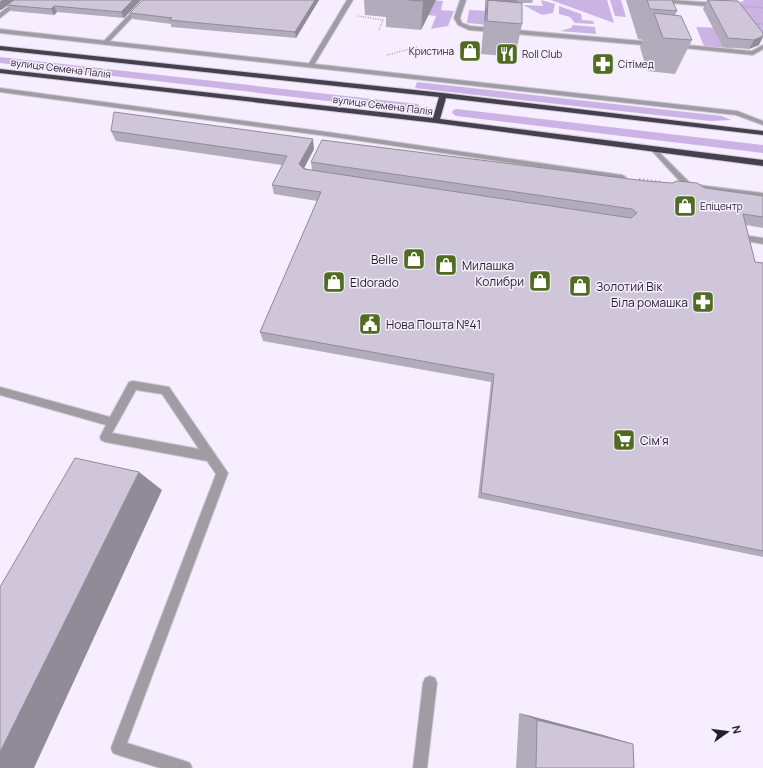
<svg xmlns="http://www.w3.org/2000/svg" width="763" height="768" viewBox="0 0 763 768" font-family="Manrope,sans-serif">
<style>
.green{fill:#ccb3e5}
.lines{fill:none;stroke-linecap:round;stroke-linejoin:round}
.lane-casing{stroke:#d0c9d7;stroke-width:2}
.street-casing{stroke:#d0c9d7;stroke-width:2}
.highway-casing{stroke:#d0c9d7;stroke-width:2}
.path-far1{stroke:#aaa4b0;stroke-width:1.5;stroke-dasharray:1 1.5;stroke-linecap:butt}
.path{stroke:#aaa4b0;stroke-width:2;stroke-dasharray:1.5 2.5;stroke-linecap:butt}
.lane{fill:#a09ca4;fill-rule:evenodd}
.street{fill:#a09ca4;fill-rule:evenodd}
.highway{fill:#463f4d;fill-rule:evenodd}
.wall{fill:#b2abbb}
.shaded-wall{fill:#918b98}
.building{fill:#cfc7d9;stroke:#918b98}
.labels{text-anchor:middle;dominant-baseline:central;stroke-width:3;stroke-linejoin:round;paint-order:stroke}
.far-poi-label{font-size:10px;fill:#221e25;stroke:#f6eefe;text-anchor:start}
.far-street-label{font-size:10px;fill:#221e25;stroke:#f6eefe}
.poi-label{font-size:12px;fill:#221e25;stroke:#f6eefe;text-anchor:start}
</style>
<rect width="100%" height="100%" fill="#f6eefe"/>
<path class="green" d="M431 0 443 1 441 10 454 11 448 26 431 29 436 16 410 13Z
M541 0 555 4 553 13 542 15 523 5 543 6Z
M551 0H607L614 23Z
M610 0H621L626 17 615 16Z
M745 0H763V32L760 34 729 33 734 50 704 46 696 27 750 29 737 4Z
M559 6 581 14 582 20 593 21 594 24 575 23 570 17 559 14Z
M469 10 508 12 510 27 467 23Z
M573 25 595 27 596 34 560 31 571 28Z
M0 57 417 104 421 107 420 110 415 111 0 63Z
M417 82 722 116 731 120 710 121 415 88Z
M457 109 763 145V153L456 116 452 113 453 110Z"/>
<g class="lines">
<g class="lane-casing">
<path id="lane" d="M143 0H149L107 44H103V42Z
M347 0H353L314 65 309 66 308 65Z
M460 0H466L460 18 462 23 470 26 654 42 657 44 654 46 469 30 458 25 454 18Z
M672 0 717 3 720 5 717 7 670 3 669 2Z
M676 44 752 51 763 45V49L753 55 674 47 673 46Z
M0 88 327 132 622 175 626 177 622 179 327 136 0 92Z
M654 148 656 149 691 184 763 193V197L686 188 652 151V149Z
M749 236 763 238V244L746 241V237Z
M133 381 169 387 228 473 127 743 185 761 190 763 192 768H160L118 755 113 753 111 748 216 474 207 461 105 442 101 440 100 437 106 425 0 395V387L110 417 129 382ZM136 390 162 394 199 449 112 433Z
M430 676 435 678 437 683 427 768H413L423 683 425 678Z"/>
</g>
<g class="street-casing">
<path id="street" d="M17 0H23L0 18V13Z
M0 29 737 111 763 121V125L736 115 0 33Z"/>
</g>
<g class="highway-casing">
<path id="highway" d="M0 46 443 93 763 131V135L446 98 440 119 763 160V166L436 123 0 73V69L433 118 439 97 0 50Z"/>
</g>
<path class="path-far1" d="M740 6 763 8
M358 16 383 20 379 30
M754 24H763
M387 55 418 47"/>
<path class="path" d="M639 179 662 182"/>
<use href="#lane" class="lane"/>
<use href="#street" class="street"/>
<use href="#highway" class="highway"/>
</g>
<path class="wall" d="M0 0H141L124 18 57 12 54 15 11 11 8 5 1 10H0Z
M319 0 296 38 171 27V24L133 19 130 13Z
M364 0H436L421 30 386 27V17L365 15Z
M486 0 510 1V0H533L532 3H522V24L515 57 481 54Z
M626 0H672L677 11 675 15 692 40 675 74 647 71 640 47 643 40 638 39Z
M707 0 738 1 759 45 749 49 723 47 703 9Z
M111 131 314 149 304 168 312 170 311 162 705 188 763 196V228L746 225 755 262 763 263V557L478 498 491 382 263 341 260 332 317 201 274 194 272 185 282 165 116 141Z
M519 713 603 735 633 744 634 768H516Z"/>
<path class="shaded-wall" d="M3 0H15L1 10 0 9V2Z
M133 0H141L124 18 121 12Z
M315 0H319L296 38 295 32Z
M424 0H436L421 30 423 1Z
M54 6 57 12 54 15 51 9Z
M763 36V37L759 45 749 49 754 40Z
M313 139 314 149 301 174 299 164Z
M139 472 162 490 34 768H0V752Z
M519 713 603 735 633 744 537 720Z"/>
<path class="building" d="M14 0H133L121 12 54 6 51 9 7 5Z
M143 0H315L295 32 169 20 172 18 130 13Z
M409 0H424L423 1Z
M486 0H499L517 1V2L488 0 485 21V20Z
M488 0 522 3V24L487 21Z
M647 0H672L677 11 650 9Z
M708 0 738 1 763 33V36L754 40 728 38Z
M654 13 681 16 692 40 663 38Z
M114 112 313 139 299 164 304 169 631 218 637 213 632 209 311 162 322 140 646 181 672 183 677 181 697 183 705 188 763 196V217L743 214 755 262 763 263V551L481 493 494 374 260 332 321 192 272 185 287 156 111 131Z
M75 458 139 472 0 752V587Z
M537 720 633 744 634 768H536Z"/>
<defs>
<g id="shop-square" transform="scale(1.15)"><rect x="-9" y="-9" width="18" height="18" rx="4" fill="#506c20" stroke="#f6eefe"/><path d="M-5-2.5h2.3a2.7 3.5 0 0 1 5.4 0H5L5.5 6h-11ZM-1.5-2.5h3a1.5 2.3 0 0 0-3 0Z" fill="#fff"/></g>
<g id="restaurant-square" transform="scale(1.15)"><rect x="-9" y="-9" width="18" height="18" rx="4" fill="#506c20" stroke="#f6eefe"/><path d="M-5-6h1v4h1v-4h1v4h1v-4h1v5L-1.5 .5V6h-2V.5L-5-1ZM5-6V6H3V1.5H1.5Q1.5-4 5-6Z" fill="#fff"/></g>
<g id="pharmacy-square" transform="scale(1.15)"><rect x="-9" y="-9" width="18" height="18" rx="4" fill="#506c20" stroke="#f6eefe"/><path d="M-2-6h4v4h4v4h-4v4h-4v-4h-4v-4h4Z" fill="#fff"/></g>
<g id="civic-square" transform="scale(1.15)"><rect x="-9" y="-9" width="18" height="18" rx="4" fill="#506c20" stroke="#f6eefe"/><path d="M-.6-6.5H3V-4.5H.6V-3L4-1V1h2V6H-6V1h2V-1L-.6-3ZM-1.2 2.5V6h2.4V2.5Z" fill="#fff"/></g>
<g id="supermarket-square" transform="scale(1.15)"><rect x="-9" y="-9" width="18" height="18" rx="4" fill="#506c20" stroke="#f6eefe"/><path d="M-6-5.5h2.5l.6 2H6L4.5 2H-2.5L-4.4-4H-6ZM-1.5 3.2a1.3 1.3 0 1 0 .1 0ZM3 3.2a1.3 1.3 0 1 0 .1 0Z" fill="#fff"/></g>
</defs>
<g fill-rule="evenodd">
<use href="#shop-square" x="470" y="51"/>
<use href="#restaurant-square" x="507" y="54"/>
<use href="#pharmacy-square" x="603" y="64"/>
<use href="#shop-square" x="685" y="206"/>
<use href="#shop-square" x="414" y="259"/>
<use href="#shop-square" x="446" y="265"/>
<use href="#shop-square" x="540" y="281"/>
<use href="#shop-square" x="334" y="282"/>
<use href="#shop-square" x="580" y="286"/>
<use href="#pharmacy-square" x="703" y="302"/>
<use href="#civic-square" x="370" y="324"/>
<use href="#supermarket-square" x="624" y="440"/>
</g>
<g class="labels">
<g class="far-poi-label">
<text x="454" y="51" text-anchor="end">Кристина</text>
<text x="522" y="54">Roll Club</text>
<text x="618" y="64">Сітімед</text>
<text x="700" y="206">Епіцентр</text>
</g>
<g class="far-street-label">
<text transform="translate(61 68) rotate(7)">вулиця Семена Палія</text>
<text transform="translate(383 105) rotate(7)">вулиця Семена Палія</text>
</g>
<g class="poi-label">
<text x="398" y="259" text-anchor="end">Belle</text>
<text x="462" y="265">Милашка</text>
<text x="524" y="281" text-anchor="end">Колибри</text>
<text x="350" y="282">Eldorado</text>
<text x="596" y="286">Золотий Вік</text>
<text x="688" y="302" text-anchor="end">Біла ромашка</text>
<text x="386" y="324">Нова Пошта №41</text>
<text x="640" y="440">Сім'я</text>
</g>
</g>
<g transform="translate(727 732) rotate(76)" stroke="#f6eefe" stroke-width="3" paint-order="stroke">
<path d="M0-3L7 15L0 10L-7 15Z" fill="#221e25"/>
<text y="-6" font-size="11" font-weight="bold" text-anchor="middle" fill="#221e25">N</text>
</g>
</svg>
